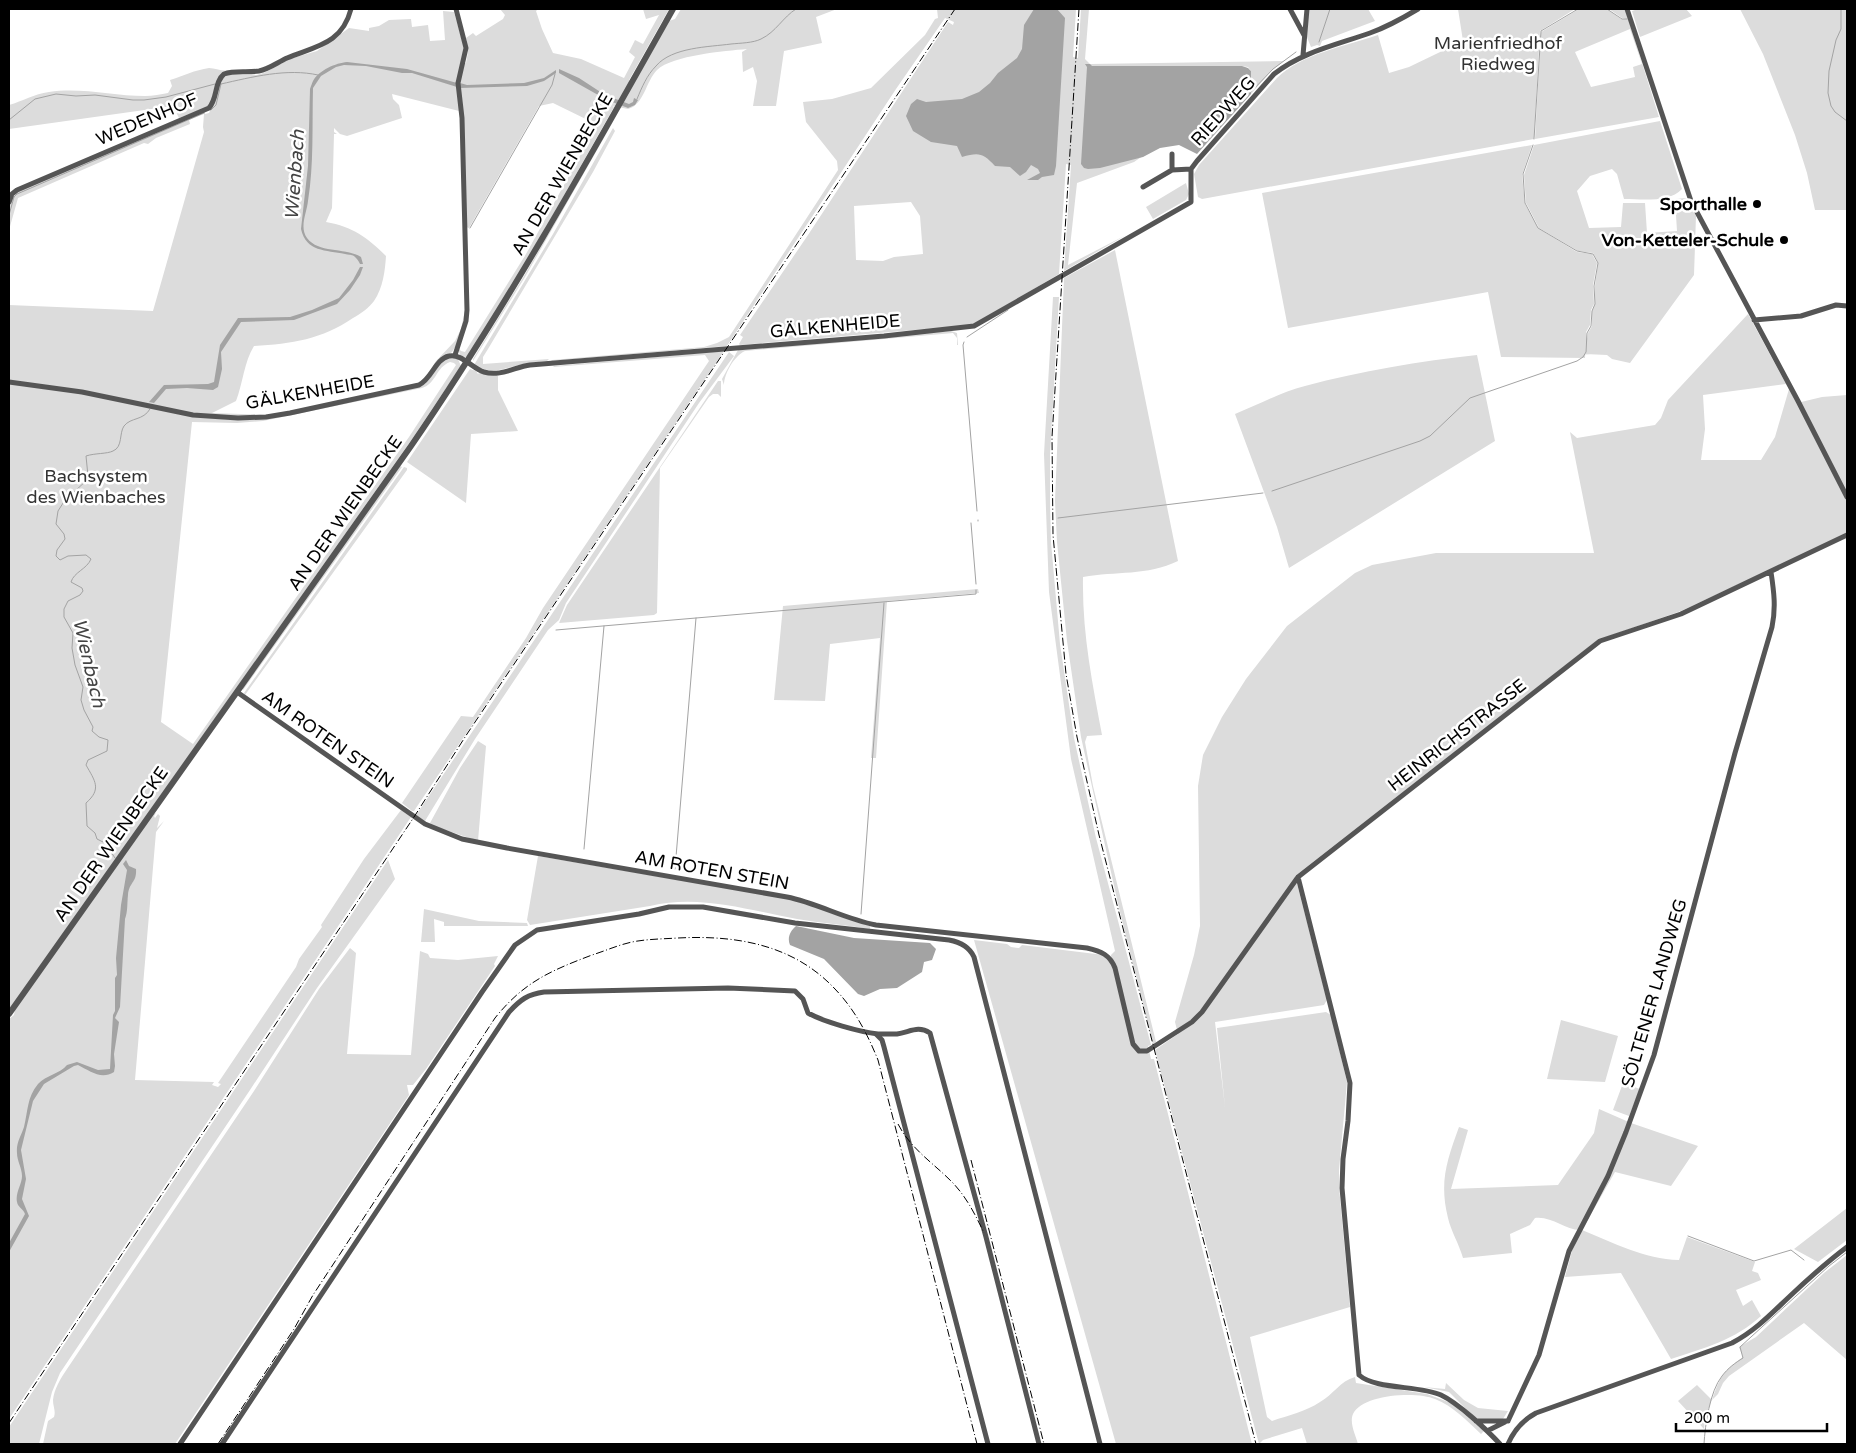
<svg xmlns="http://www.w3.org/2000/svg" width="1856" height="1453" viewBox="0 0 1856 1453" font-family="'Varela Round',sans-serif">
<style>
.green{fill:#dcdcdc;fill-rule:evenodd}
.water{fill:#a3a3a3}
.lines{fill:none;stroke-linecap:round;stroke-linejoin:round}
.stream{stroke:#a3a3a3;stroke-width:1}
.minor{stroke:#555;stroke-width:5}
.tertiary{stroke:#555;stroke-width:6}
.rail{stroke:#000;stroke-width:1;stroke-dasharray:8 2.5 1 2.5;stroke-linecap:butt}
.poi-dot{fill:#000;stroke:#fff;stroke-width:2}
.labels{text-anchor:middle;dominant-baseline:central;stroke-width:5;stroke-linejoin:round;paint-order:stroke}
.park-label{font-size:18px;fill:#333;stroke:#fff}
.street-label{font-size:18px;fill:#000;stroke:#fff}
.poi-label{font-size:18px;font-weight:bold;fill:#000;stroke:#fff;text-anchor:end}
.water-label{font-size:19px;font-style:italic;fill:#444;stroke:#fff}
</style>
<rect width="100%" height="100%" fill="#fff"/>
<path class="green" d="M500 9H538L536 11 542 29 553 53 581 59 624 78 635 57 629 52 635 40 643 44 659 15 646 19 643 9H669L629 80 634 83 669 21 675 19 681 9H837L816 17 822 43 784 51 776 106H753L757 81 753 67 743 72 742 52 747 49C725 51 673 55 657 70 646 81 644 105 628 109L613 106 614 107 524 266 468 356 465 357 460 355 458 347 468 318 466 239 469 314 459 349 461 351 465 352 526 254 608 105 596 124 553 103 539 106 469 228 466 227 463 112 392 94 393 99 399 105 402 118 347 136 340 134 334 128V132L337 134H334L332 208 326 222C353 227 367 237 386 256 385 271 383 288 374 301 369 308 360 314 353 318 322 339 292 344 254 346 244 362 243 383 236 401L212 413 270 415 410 386 418 383 427 376 436 361 455 341 461 329 465 310 463 238 465 314C464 323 458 345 452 352 448 356 442 356 439 361 428 374 429 381 410 387 339 402 266 426 192 414V416L232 420 270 418 422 386C434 379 440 351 458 359L461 366 412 439 149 812 152 815 156 813 154 816 155 818 158 814 160 816 157 828 164 821 156 832 135 1080 214 1082 212 1085 218 1087 221 1084 218 1083 296 967 299 959 322 927 321 925 364 859 401 810 411 817 9 1419V1019L14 1015 15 1009H9V382L40 385 9 381V305L153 311 204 132 203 127 204 114 189 120 190 124 156 138 148 144 144 143 18 198 9 230C9 210 5 198 26 187L204 112 205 111V114L209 113 210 111 208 107 179 118 173 106 9 129V105C23 101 34 94 49 92 81 87 113 96 145 96 153 96 161 94 168 93L172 86 170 80C183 76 195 70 209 68 216 68 222 72 229 70L230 74 257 75 266 72 289 59 317 51 349 28 369 31V28L379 26 389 20 411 19 412 27 428 25 430 41 445 40 443 11 454 12 464 47 462 62 466 63 468 52 466 38 473 33 476 36 503 19 505 15ZM450 362 454 363 456 365 409 437 193 744 161 722 192 422 237 423 263 421 422 388C436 384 436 367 450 362Z
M937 9H1076L1073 57 1078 58 1081 9H1089L1085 59 1090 64 1284 61 1271 71 1251 94V71L1248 67 1242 66H1093L1180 143 1153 149 1134 162 1077 183 1068 265 1126 235 1064 271 1071 165 1066 164 1059 274 973 325 740 345 739 344 743 337 740 335 808 235 948 22 953 25 954 22 945 18 896 89 727 346 551 361 552 360 704 347 717 343 729 337 838 170 837 161 806 122 803 102 832 99 871 88 925 35 935 19 938 18ZM911 202 920 216 923 254 894 257 883 261 856 260 854 206Z
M1309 9H1368L1375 21 1322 41 1320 46 1317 45 1311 47 1306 35Z
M1458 9H1575L1540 31 1534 139 1202 199 1198 197 1194 174 1199 165 1277 78C1301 54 1346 46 1378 35L1389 73 1409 67 1463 41Z
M1579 9H1607L1621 19H1627L1622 18 1609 9H1625L1659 117 1535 139 1541 32ZM1630 29 1642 64 1633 67 1635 77 1591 87 1575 52Z
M1638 9H1686L1692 16 1640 37 1632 11Z
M1740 9H1847V210H1815L1807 173 1795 135 1763 54Z
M618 113 525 277 473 361V359L524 276Z
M1660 121 1682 189C1669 203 1642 199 1624 199L1617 174 1612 169 1590 176 1577 191 1589 228 1621 227 1623 203H1645L1647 233 1677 231 1675 199 1686 198 1696 216 1694 275 1630 363 1612 359 1607 355 1585 354 1586 341 1585 358 1501 357 1488 292 1288 328 1262 193 1532 145 1522 175 1525 204 1538 228 1577 252 1592 254 1597 263 1593 285 1594 304 1591 310 1590 325 1586 332 1587 339 1588 333 1592 326V311L1595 304V286L1598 263 1593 253 1578 251 1539 228 1526 203 1524 175 1534 145Z
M613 128 615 131 593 172 488 349 483 357V364L549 359 547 361C538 362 528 363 519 365 500 369 494 375 474 365L553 234Z
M1186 183 1189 194 1186 200 1153 219 1146 207Z
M1115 250 1178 561C1147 576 1116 571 1083 577 1082 633 1092 681 1102 735L1087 736 1085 742 1093 786 1156 1042 1153 1044 1119 908 1081 737 1067 641 1057 542 1055 501 1064 278Z
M1053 297H1059L1050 455V500L1051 542 1060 644 1074 738 1096 838 1151 1045 1148 1046 1151 1059H1154L1252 1444H1116L974 940 1007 944 1011 947 1019 948 1022 945 1104 955 1110 960 1111 955 1115 951 1071 759 1049 592 1044 454Z
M1748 314 1786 384 1703 395 1705 429 1701 460H1761L1775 437 1789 389 1797 403 1822 397 1847 395V493L1831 469 1847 501V534L1681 611 1598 640 1295 876 1327 1000 1324 1005 1215 1022 1225 1107 1217 1028 1326 1012 1331 1015 1347 1082 1339 1170V1187L1350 1307 1250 1337 1267 1417 1272 1421C1289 1415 1305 1412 1320 1402 1333 1395 1340 1381 1355 1377L1356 1383 1427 1394 1451 1403 1484 1431 1481 1434C1467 1421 1453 1406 1435 1399 1417 1391 1362 1394 1353 1414 1349 1423 1356 1436 1358 1444H1307L1302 1428 1263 1440 1259 1444 1155 1050 1178 1034 1175 1022 1194 955 1200 926 1198 786 1203 755 1222 717 1246 679 1287 626 1355 573 1372 565 1436 553H1594L1570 432 1577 438 1655 425 1661 418 1668 400Z
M951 331 957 333 958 345H957V338L953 333 942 334 745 351C734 356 724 374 724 385L722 379 738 350Z
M724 351 414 811H412L402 803 461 716 473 717 526 638 543 608 709 361 705 355 553 367 554 366Z
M729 352 734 356 699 403 566 603 559 620 548 630 475 739 425 821 416 815Z
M1477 355 1495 441 1289 568 1277 527 1235 414C1258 405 1281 392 1305 386 1361 371 1420 361 1477 355Z
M470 369 476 371 478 374 479 373 498 376V390L518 431 471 434 466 503 407 462Z
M718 381H721V397L718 394H713L709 397 660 468 657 613 654 615 559 623 567 605Z
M400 466 402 467 243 690V688Z
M404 467 407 468V470L245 695 244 693Z
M978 589 979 593 887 601 876 758H871L880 638 830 644 825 701 774 700 783 606Z
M478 741 486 746 478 841 431 825 430 823 460 768Z
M538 856 791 899 870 926V929C845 925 821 923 797 919 748 910 699 894 650 906L530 925 527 920Z
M388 860 395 879 317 988 250 1090 60 1373 52 1392 39 1444H9V1427Z
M424 909 479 921 527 923 528 926H444V922L434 919 435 942H421Z
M350 948 356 953 347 1054 411 1055 420 951 428 954 430 958 458 960 498 956 494 964 495 966 426 1069 413 1085H407L409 1095 175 1444H43L48 1421 54 1417C56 1411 53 1407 53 1400 54 1389 61 1378 67 1369L254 1091 319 989Z
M1561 1020 1618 1036 1605 1082 1547 1079Z
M1623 1083 1640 1089 1629 1116 1613 1110Z
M1599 1109 1631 1123 1698 1146 1671 1186 1615 1172 1582 1230C1614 1243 1644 1259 1679 1260L1687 1237 1755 1262 1752 1271 1758 1273 1761 1280 1736 1290 1743 1306 1752 1300 1761 1316C1735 1340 1704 1348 1671 1359L1621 1273 1565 1277 1573 1247 1582 1230C1565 1231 1553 1216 1535 1218L1530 1225 1510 1234 1512 1253 1463 1258C1459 1244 1451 1231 1448 1218 1439 1182 1447 1160 1459 1127L1468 1130 1451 1189 1558 1185 1594 1133Z
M1847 1208V1240L1818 1262 1794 1249Z
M1847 1255V1360L1804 1323 1729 1376 1723 1383 1718 1394 1711 1401 1705 1419 1704 1429 1678 1401 1697 1385 1712 1400C1720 1377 1723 1371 1743 1357L1739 1347 1756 1337 1824 1273Z
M1446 1383 1464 1400 1478 1408 1508 1411 1503 1419H1476L1449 1392 1424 1387 1445 1389Z"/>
<path class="water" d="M1034 9H1057L1065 18 1056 166 1054 175 1042 177 1038 180H1027L1040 173 1038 169 1031 165 1026 172 1020 176 1010 167 995 166C983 153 979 152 962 157L957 146 931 142 913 131 906 116 911 104 917 99 926 102 962 99 979 92 990 83 998 73 1017 58 1022 49 1024 25Z
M347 62 407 69 457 83V87L412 73H402L366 66 344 65 336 67 321 76 313 88C312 125 314 165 308 201 307 212 299 227 307 238 319 254 345 247 361 257L363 264H360C359 262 358 260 356 258 353 254 349 255 345 254 326 250 306 252 301 229L308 166 310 89C311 86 312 83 313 81 319 70 336 63 347 62Z
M1085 64H1090L1092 66H1242L1248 68 1251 71V94L1197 154 1179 145 1160 148 1143 157 1100 168 1088 169 1084 168 1081 164 1087 67Z
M559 69 579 78 605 95 629 104 633 102 634 98 638 100 635 105 628 108 607 100 559 73Z
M556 70V73L544 81 527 86 460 88V83L467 85 524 83 544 78Z
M360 267H363L360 275 350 290 337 304 294 320 241 322 221 352 222 369 218 387 213 390 187 388 166 389 154 403 149 402 164 385 208 384 214 382 220 345 238 318 290 317 312 310 339 298 353 280Z
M126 860 129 866 136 869C137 883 129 882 128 895 127 903 128 911 125 919L120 1007 115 1018 119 1022 114 1054 115 1066 114 1072C101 1080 90 1071 78 1065L74 1066 44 1084 33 1101 21 1150 26 1179 22 1199 29 1216 9 1252V1243L25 1214C23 1208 18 1208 17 1202 15 1193 22 1184 22 1176 22 1168 17 1161 17 1153 16 1143 21 1136 24 1127 28 1111 27 1097 38 1084 46 1075 60 1074 67 1065L77 1062 98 1070 110 1069 113 1015 115 1011V978L117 975 116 958 121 905 127 870 123 864Z
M796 926 854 938 930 943 936 949 932 960 924 962 922 972 897 988 880 989 864 996 858 994 824 959 790 945C787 938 790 931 796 926Z"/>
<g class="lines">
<path class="stream" d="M1607 9 1622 19H1627
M1841 9V29L1836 40 1829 71 1828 93 1831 106 1835 112 1847 121
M1319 42 1330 9
M221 84C252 77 287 68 318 75
M1250 93 1273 69 1296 52
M637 99C642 87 647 75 656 66 672 47 709 47 731 44 741 43 753 43 761 39 776 32 783 17 796 9
M211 110 216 105 221 84
M9 120 35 99 56 94 76 96 95 95 133 100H144L166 97 215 84
M1534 139 1541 31 1578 9
M9 215 14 197 17 194 204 113
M470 228 552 85 555 74
M967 337 1008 310
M964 342 963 345 977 511
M1272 491 1420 441 1430 436 1470 398 1577 361 1583 357 1586 352 1587 333 1591 326 1592 311 1595 304 1594 286 1598 263 1593 254 1577 251 1538 228 1525 203 1523 174 1533 145
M1058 518 1263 493
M978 520V521
M971 523 976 584
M556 630 976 594V590
M584 849 604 626
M115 858 105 843 97 839 95 833 87 826 86 803C102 789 95 781 86 765L88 760 107 751 108 740 99 737 92 731 93 727 84 710 81 700 83 687 75 665 72 648 73 633 64 617V609L68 601 80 595 83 591 82 588 71 582C74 572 87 569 91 559L86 555 68 556 60 560 56 556 57 550 65 539 64 534 56 524 58 511 65 500 86 481 88 476 86 456C95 453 107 454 113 451 123 447 119 433 124 426 131 417 143 421 150 409
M675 869 696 618
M861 914 884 603
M1688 1236 1754 1261 1791 1250 1804 1260
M1704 1444C1705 1425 1710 1391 1722 1376 1728 1368 1735 1363 1743 1358L1740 1347 1829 1266 1847 1252"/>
<path class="minor" d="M1290 9 1304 35
M1627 9 1691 201 1798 401 1847 497
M1303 55 1307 9
M1172 170V154
M1143 187 1172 170 1191 169
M9 202 12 194 17 190 209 108C218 98 214 82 224 74 235 70 247 73 259 71 269 69 278 62 287 58 316 46 342 44 351 9
M1754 320 1801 316 1836 305 1847 306
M455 355 466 321 467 310 462 118 458 83 466 48 456 9
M9 382 82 392 193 415 238 418 266 417 290 413 419 385C432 379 435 359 449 356 461 353 473 369 484 372 500 377 515 367 530 365L884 336 974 326 1191 202V169L1197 161 1274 74C1302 52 1336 45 1370 33 1387 27 1403 18 1418 9
M237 692 425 824 462 839 507 848 787 897C817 903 845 919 876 925L1087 948C1101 951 1110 955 1115 968L1133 1044 1139 1051H1147L1192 1022 1202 1012 1298 877 1600 641 1681 614 1847 535
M1298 877 1350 1083 1348 1121 1343 1159 1342 1188 1359 1375C1376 1390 1419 1385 1441 1395 1458 1403 1487 1430 1500 1444
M876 1034 882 1040 884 1047 988 1444
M1476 1421H1508
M1508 1421 1539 1355 1569 1251 1608 1176 1626 1132 1654 1055 1735 753 1772 627C1776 608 1774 592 1771 572
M1487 1431 1505 1422
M180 1444 482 992 515 945 537 930 639 914 669 907H703L795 923 949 940C960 942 969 946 974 957L1100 1444
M222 1444 509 1012C520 1000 528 994 544 992L728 988 795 991 803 999 808 1013C824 1022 860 1032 878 1034 884 1034 891 1034 897 1034 910 1032 918 1025 930 1033L986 1237 1039 1444
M1508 1444C1514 1430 1523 1420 1536 1413L1732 1343C1755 1331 1771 1314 1789 1297 1808 1279 1827 1262 1847 1247"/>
<path class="tertiary" d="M9 1014 411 446C507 306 590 157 673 9"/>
<path class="rail" d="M1079 9 1052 437 1053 535 1066 674 1077 737 1099 835 1256 1444
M898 1124C911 1149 932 1162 951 1181 966 1196 975 1214 984 1233
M971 1160 1044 1444
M9 1423 414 817 467 734 955 9
M218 1444 294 1329 313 1295 495 1018C524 982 550 971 592 955 605 951 618 945 632 942 647 939 662 939 678 938 735 935 793 944 835 989 855 1010 867 1033 878 1060L977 1444"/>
</g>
<g class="poi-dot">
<circle cx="1757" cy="204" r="5"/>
<circle cx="1784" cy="240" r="5"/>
</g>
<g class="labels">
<g class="park-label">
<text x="1498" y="43">Marienfriedhof<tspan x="1498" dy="21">Riedweg</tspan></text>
<text x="96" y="476">Bachsystem<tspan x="96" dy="21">des Wienbaches</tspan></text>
</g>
<g class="street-label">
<text transform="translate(1223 111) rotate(-48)">RIEDWEG</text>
<text transform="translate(147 119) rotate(-23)">WEDENHOF</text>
<text transform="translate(562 174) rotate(-60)">AN DER WIENBECKE</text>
<text transform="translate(835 326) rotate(-5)">GÄLKENHEIDE</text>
<text transform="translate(310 392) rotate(-10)">GÄLKENHEIDE</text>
<text transform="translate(345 513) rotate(-55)">AN DER WIENBECKE</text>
<text transform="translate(1457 735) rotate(-38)">HEINRICHSTRASSE</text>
<text transform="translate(328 739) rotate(35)">AM ROTEN STEIN</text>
<text transform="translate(111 844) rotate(-55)">AN DER WIENBECKE</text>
<text transform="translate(712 870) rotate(10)">AM ROTEN STEIN</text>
<text transform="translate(1654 993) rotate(-74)">SÖLTENER LANDWEG</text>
</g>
<g class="poi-label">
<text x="1747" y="204">Sporthalle</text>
<text x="1774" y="240">Von-Ketteler-Schule</text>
</g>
<g class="water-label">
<text transform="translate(295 175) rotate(-86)">Wienbach</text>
<text transform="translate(89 663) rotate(77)">Wienbach</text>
</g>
</g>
<rect width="1856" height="1453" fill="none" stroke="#000000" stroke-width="20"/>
<path d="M1676 1423v8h151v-8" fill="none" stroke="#000000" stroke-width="2.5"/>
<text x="1684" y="1423" font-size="15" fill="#000000" stroke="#ffffff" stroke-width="4" paint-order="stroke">200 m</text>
</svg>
